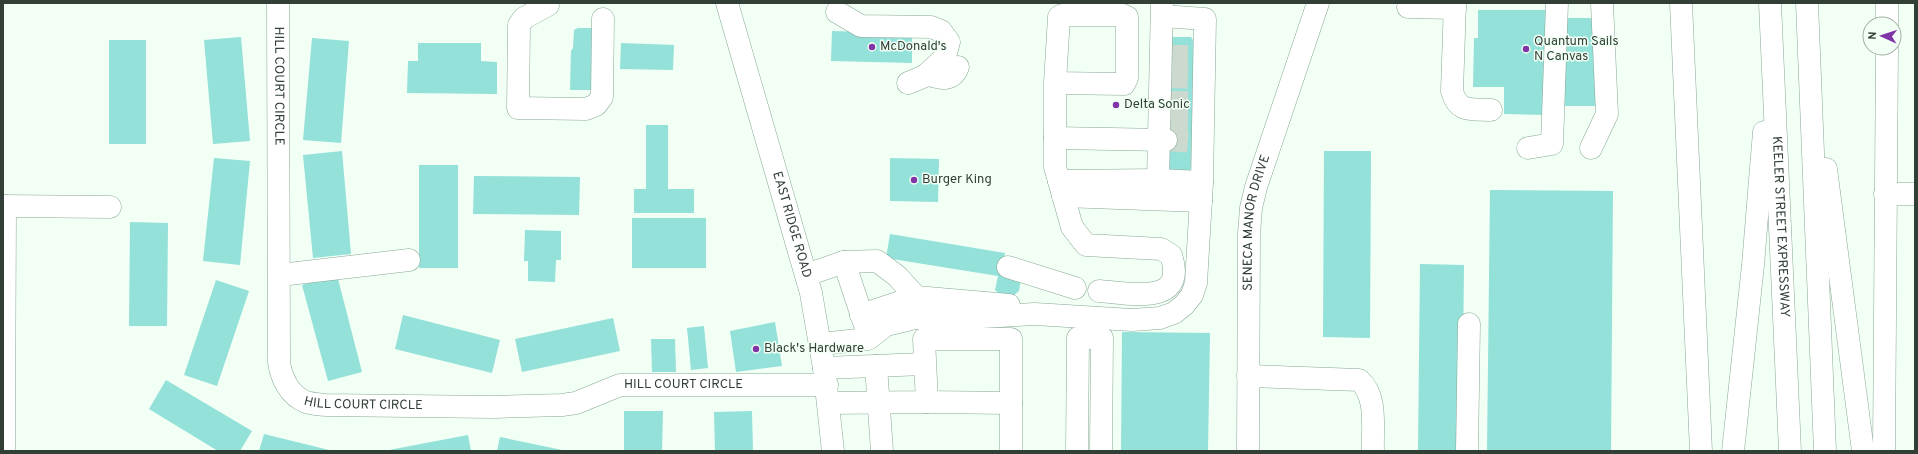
<svg xmlns="http://www.w3.org/2000/svg" width="1918" height="454" viewBox="0 0 1918 454" font-family="Overpass,sans-serif">
<style>
.building{fill:#93e1d9}
.lines{fill:none;stroke-linecap:round;stroke-linejoin:round}
.minor-tunnel{stroke:#cbd9cf;stroke-width:22;stroke-dasharray:22 11;stroke-linecap:butt}
.minor-casing{stroke:#87a893;stroke-width:23}
.major-casing{stroke:#87a893;stroke-width:23}
.highway-casing{stroke:#87a893;stroke-width:23}
.minor{stroke:#fff;stroke-width:22}
.major{stroke:#fff;stroke-width:22}
.highway{stroke:#fff;stroke-width:22}
.poi-dot{fill:#8035a7;stroke:#f1fff5;stroke-width:1.5}
.labels{text-anchor:middle;dominant-baseline:central;stroke-width:3;stroke-linejoin:round;paint-order:stroke}
.poi-label{font-size:13px;fill:#313f36;stroke:#f1fff5;text-anchor:start}
.street-label{font-size:13px;fill:#313f36;stroke:#f1fff5}
</style>
<rect width="100%" height="100%" fill="#f1fff5"/>
<path class="building" d="M1478 10H1547L1546 115 1504 114V87H1473L1474 38H1478Z
M1565 18H1596V106H1565Z
M578 28H593L598 90H570L571 51 573 48 574 30Z
M832 31 912 33V63L831 61Z
M241 37 250 141 213 144 204 40Z
M1168 37H1191L1193 40V167L1190 170H1169Z
M312 38 349 41 341 143 303 140Z
M109 40H146V144H109Z
M418 43H481V61L497 62V94L407 93 408 61H418Z
M621 43 674 45 673 70 620 69Z
M646 125H668V189H694V213H634V189H646Z
M342 151 351 254 313 258 303 155Z
M1324 151H1371L1370 338 1323 337Z
M214 158 250 161 240 265 203 261Z
M890 158 939 159 938 202 890 201Z
M419 165H458V268H419Z
M474 176 580 177 579 215 473 214Z
M1490 190 1613 191 1611 451H1487Z
M632 218H706V268H632Z
M130 222 168 223 167 326H129Z
M525 230 561 231V260H556L555 282 528 281V261H524Z
M890 234 1005 253 1001 276 1021 279 1019 291 1013 296 1000 294 995 290 998 276 886 258Z
M1420 264 1464 265 1462 451H1418Z
M337 275 362 372 328 381 302 285Z
M216 280 249 291 217 386 184 375Z
M403 315 500 340 492 373 395 349Z
M613 318 620 351 522 372 515 339Z
M775 322 782 366 736 372 730 331Z
M704 326 708 368 691 370 687 328Z
M1122 332 1210 333 1208 451H1121Z
M651 339H675L676 372H652Z
M166 380 252 431 240 451H218L149 409Z
M624 411H663L662 451H624Z
M752 411 753 451H715L714 412Z
M264 434 329 450V451H259Z
M468 435 471 451H389V450Z
M500 437 562 450V451H497Z"/>
<g class="lines">
<path class="minor-tunnel" d="M1166 56H1193
M1166 77 1193 78
M1166 102H1193
M1166 123 1193 124
M1166 140 1193 142"/>
<g class="minor-casing">
<g id="minor">
<path id="s1" d="M278 3 279 362C281 378 290 396 306 402 312 404 319 404 325 405L493 407 562 405 576 403 620 385H827"/>
<path d="M1162 3 1158 180 1202 182"/>
<path d="M1455 3 1452 91C1458 113 1471 109 1491 110"/>
<path d="M548 5 524 18 519 25 518 108 586 109 596 105 602 97 603 19"/>
<path d="M1408 7 1455 8"/>
<path d="M837 12 861 26 931 27 941 31 949 42 945 56"/>
<path d="M927 74C940 79 952 82 958 67"/>
<path d="M908 83 925 76 942 60"/>
<path d="M1055 83 1124 84 1127 78V17L1123 15H1062L1059 17 1055 83V167L1072 227 1086 245 1161 249 1171 255C1188 307 1129 293 1099 291"/>
<path d="M1055 138 1166 140"/>
<path d="M1528 148 1552 144 1557 3"/>
<path d="M1591 148 1607 114 1602 3"/>
<path d="M1059 181 1158 180"/>
<path d="M1885 194H1915"/>
<path d="M1063 196 1201 201"/>
<path d="M3 206 110 207"/>
<path d="M844 262 877 261 897 276 916 297"/>
<path d="M1008 267 1075 288"/>
<path d="M280 275 409 260"/>
<path d="M806 275 844 262 866 328"/>
<path d="M861 315 916 297 1009 305"/>
<path d="M821 344 868 339 886 325 915 318H965L1035 314 1132 320 1160 318 1174 313 1184 305 1192 295 1196 283 1202 182 1205 19 1162 16"/>
<path d="M876 366 882 451"/>
<path d="M824 368 924 364"/>
<path d="M1248 376 1359 380C1378 396 1372 428 1373 451"/>
<path d="M927 402 1011 403"/>
<path d="M829 403 927 402 924 339H1011V451"/>
<path d="M4 451 5 206"/>
<path d="M1077 451 1078 338H1102L1101 451"/>
<path id="s2" d="M1248 451 1249 234 1251 208 1256 187 1318 3"/>
<path d="M1467 451 1469 324"/>
</g>
</g>
<g class="major-casing">
<g id="major">
<path id="s3" d="M727 3 811 293 824 368 833 451"/>
<path d="M1681 3 1701 451"/>
<path d="M1887 3V24"/>
<path d="M1884 451 1887 48"/>
</g>
</g>
<g class="highway-casing">
<g id="highway">
<path id="s4" d="M1770 3 1790 451"/>
<path d="M1807 3 1825 451"/>
<path d="M1826 169 1863 451"/>
<path d="M1733 451 1753 265 1764 132"/>
</g>
</g>
<use href="#minor" class="minor"/>
<use href="#major" class="major"/>
<use href="#highway" class="highway"/>
</g>
<g class="poi-dot">
<circle cx="872" cy="47" r="4"/>
<circle cx="1526" cy="49" r="4"/>
<circle cx="1116" cy="105" r="4"/>
<circle cx="914" cy="180" r="4"/>
<circle cx="756" cy="349" r="4"/>
</g>
<g class="labels">
<g class="poi-label">
<text x="1534" y="42">Quantum Sails<tspan x="1534" dy="15">N Canvas</tspan></text>
<text x="880" y="47">McDonald's</text>
<text x="1124" y="105">Delta Sonic</text>
<text x="922" y="180">Burger King</text>
<text x="764" y="349">Black's Hardware</text>
</g>
<g class="street-label">
<text stroke="none"><textPath href="#s1" startOffset="83">HILL COURT CIRCLE</textPath></text>
<text stroke="none"><textPath href="#s2" startOffset="229">SENECA MANOR DRIVE</textPath></text>
<text stroke="none"><textPath href="#s3" startOffset="231">EAST RIDGE ROAD</textPath></text>
<text stroke="none"><textPath href="#s4" startOffset="224">KEELER STREET EXPRESSWAY</textPath></text>
<text stroke="none"><textPath href="#s1" startOffset="791">HILL COURT CIRCLE</textPath></text>
<text stroke="none"><textPath href="#s1" startOffset="467">HILL COURT CIRCLE</textPath></text>
</g>
</g>
<rect width="1918" height="454" fill="none" stroke="#313f36" stroke-width="8"/>
<g transform="translate(1882 36) rotate(273)"><circle r="19" fill="#f1fff5" stroke="#a4b2a9"/>
<path d="M0-3L7 15L0 10L-7 15Z" fill="#8035a7"/>
<text y="-6" font-size="11" font-weight="bold" text-anchor="middle" fill="#313f36">N</text>
</g>
</svg>
